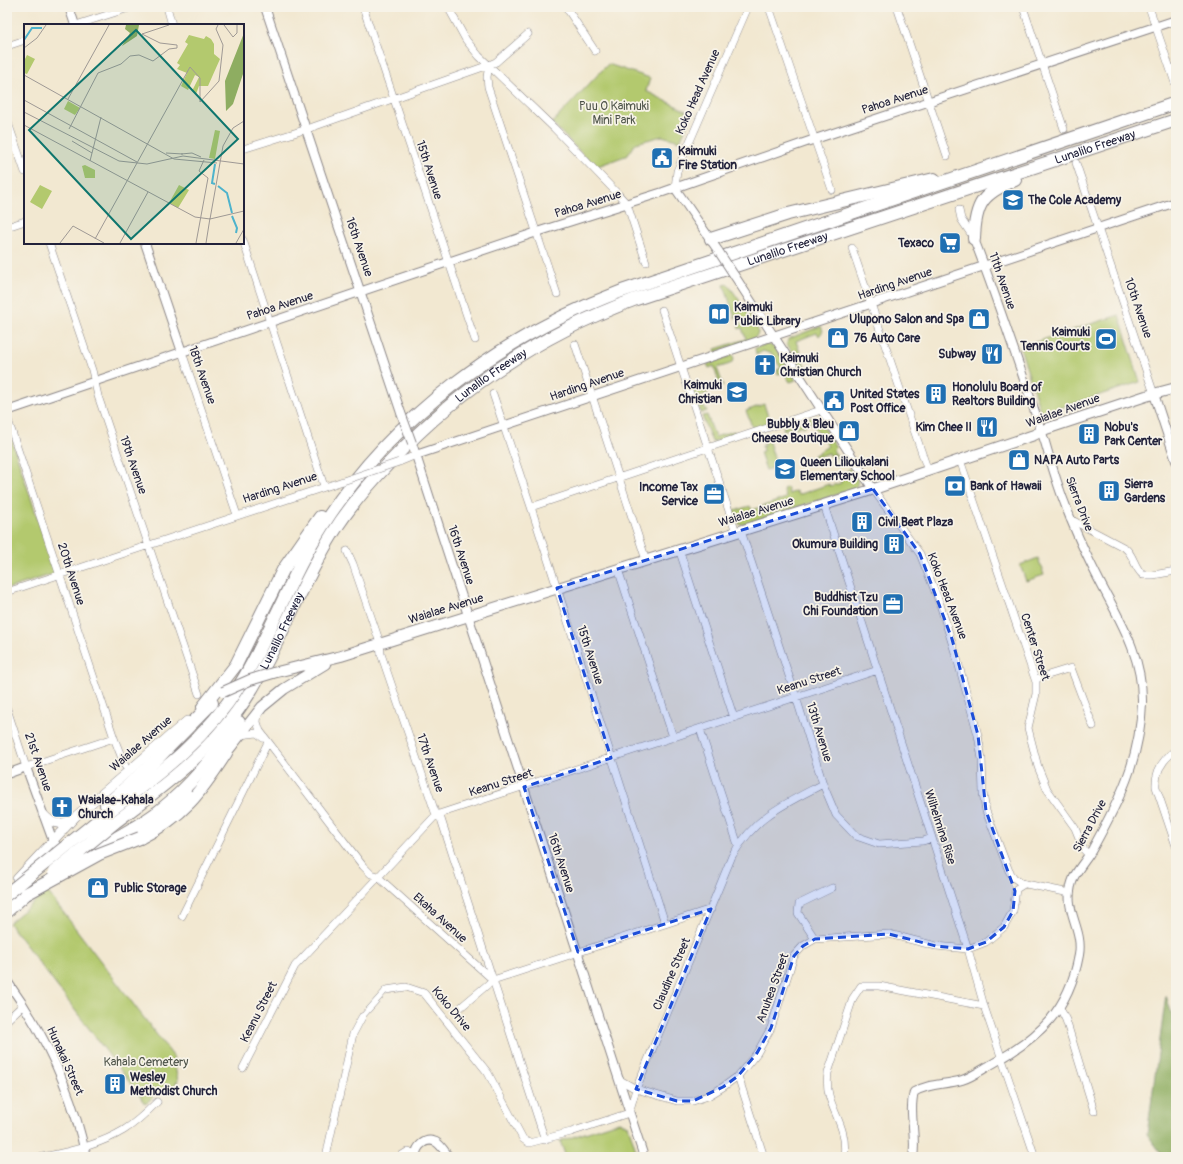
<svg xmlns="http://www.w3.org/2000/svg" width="1183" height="1164" viewBox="0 0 1183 1164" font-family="Pangolin,sans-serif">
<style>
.green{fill:#b3c96e;stroke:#6a7654}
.forest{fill:#8ead61;stroke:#58684e}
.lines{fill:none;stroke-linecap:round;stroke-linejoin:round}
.minor-tunnel{stroke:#c8c0b3;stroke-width:7;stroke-dasharray:7 3.5;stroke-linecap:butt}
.pedestrian-casing{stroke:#8a8586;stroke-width:6}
.minor-casing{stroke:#8a8586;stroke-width:8}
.tertiary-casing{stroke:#8a8586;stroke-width:10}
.secondary-casing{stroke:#8a8586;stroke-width:10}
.primary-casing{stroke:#8a8586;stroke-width:12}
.motorway-casing{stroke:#8a8586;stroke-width:14}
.pedestrian{stroke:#fff;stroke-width:5}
.minor{stroke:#fff;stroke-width:7}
.tertiary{stroke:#fff;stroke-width:8}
.secondary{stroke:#fff;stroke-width:9}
.primary{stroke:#fff;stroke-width:10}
.motorway{stroke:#fff;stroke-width:12}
.minor-bridge-casing{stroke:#8a8586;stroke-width:8;stroke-linecap:butt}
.tertiary-bridge-casing{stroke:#8a8586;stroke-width:10;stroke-linecap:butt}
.primary-bridge-casing{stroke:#8a8586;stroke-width:12;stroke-linecap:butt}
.motorway-bridge-casing{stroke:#8a8586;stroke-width:14;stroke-linecap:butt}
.minor-bridge{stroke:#fff;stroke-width:7}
.tertiary-bridge{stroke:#fff;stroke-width:8}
.primary-bridge{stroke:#fff;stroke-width:10}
.motorway-bridge{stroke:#fff;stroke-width:12}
.marked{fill:#1d4ed8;fill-opacity:0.2;stroke:#1d4ed8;stroke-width:3;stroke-dasharray:8 5;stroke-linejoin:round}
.labels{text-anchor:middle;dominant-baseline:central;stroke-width:3.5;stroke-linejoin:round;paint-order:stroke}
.street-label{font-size:12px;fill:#22223b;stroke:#f7f3e8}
.park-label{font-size:12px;fill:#4e544a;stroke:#f7f3e8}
.poi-label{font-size:12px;font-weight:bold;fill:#22223b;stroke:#f7f3e8;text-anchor:start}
.inset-river{fill:none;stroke:#4eb3cc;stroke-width:2}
.inset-road{fill:none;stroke:#9f9995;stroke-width:1}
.view{fill:#0f766e;fill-opacity:0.15;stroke:#0f766e;stroke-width:2}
.inset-edge{fill:none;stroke:#22223b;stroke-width:2}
</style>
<rect width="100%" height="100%" fill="#f7f3e8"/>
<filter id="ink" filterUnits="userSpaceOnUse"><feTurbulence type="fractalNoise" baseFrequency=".025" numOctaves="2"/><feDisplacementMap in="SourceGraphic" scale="8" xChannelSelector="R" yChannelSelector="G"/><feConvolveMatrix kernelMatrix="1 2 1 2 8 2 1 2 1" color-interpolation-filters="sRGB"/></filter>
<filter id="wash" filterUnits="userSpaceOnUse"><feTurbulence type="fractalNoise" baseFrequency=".012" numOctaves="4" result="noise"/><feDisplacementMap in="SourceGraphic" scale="16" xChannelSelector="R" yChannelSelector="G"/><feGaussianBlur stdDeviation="0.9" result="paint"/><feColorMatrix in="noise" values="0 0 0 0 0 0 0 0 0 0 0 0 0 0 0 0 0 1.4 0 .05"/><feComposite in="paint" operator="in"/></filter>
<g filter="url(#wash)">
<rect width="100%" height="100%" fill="#f2e8d1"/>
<path class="green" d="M608 64 650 78 646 91 692 114 680 141 662 136 636 143 628 155 595 167 552 123Z
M728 284 757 326 758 333 755 338 716 352 715 349 746 339 742 328 739 329 738 325 742 323 740 317 735 318 724 285Z
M1119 315 1140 382 1041 414 1020 347Z
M821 326 823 331 819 336 817 333 796 341 805 367 802 368 787 344 788 339Z
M767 344 775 347 796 380 790 382 784 372 778 374 777 370 781 368 772 354 763 351 756 355 755 348Z
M733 355 734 360 730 364 717 368 723 385 707 391 708 393 700 396 705 409H707V411L701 413 693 390 719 383 714 366 709 368 707 364Z
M764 404 770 423 753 429 746 411Z
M707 415 715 437 734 431 736 436 712 442 702 416Z
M814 417 819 421 836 447 833 450 841 462 840 463 834 454 829 456 828 453 814 458 813 456 828 446 811 422 803 427 801 425 796 428 795 426 784 430 783 427Z
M7 427 56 573 7 589Z
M768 439 777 467 766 470 760 452 763 451 762 446 765 445 763 441Z
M850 469C855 475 862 482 854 489L744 524H739L733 511 750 506 752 510 786 498 783 489 787 487 789 494 796 491 798 495 829 484 830 486 841 483 840 476Z
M1038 558 1044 575 1026 581 1020 565Z
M47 891 173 1056 178 1081 167 1093 161 1088 146 1104 9 923Z
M619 1122 628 1125 638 1157H566L560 1141Z"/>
<path class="forest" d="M1166 995 1176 1028V1157H1164L1147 1134Z"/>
</g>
<g filter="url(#ink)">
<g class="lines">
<path class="minor-tunnel" d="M1064 129 1074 157"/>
<g class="pedestrian-casing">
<path id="pedestrian" d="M362 1017 386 990"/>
</g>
<g class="minor-casing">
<path id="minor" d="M167 7 172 25
M363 7 475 340
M448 7 466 40 479 56 554 128 618 194 627 204 646 262
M566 7 595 51
M769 7 832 190
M897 7 947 156
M1023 7 1064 129
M1149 7 1175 83
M76 25 132 7
M7 46 25 40
M489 65 487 77 488 87 557 294
M7 120 25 172
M243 149 307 129 489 65 496 62 528 34
M1076 163 1154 394
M675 188 677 171 748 7
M959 210 961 219 973 237
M7 227 25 221
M243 240 324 486
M49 243 92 370 98 396 199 694
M852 248 928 471
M662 310 736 532
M575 344 646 560
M182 352 237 515
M493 394 531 507 665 923
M7 417 114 738 125 766
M960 460 1036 682V694L1028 728 1038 767 1047 789 1075 828 1084 850 1089 855
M399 462 416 455
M873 489 920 554 939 601 958 662 978 735 982 759 983 793 986 811 1009 871 1014 878 1021 883 1070 893
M824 505 968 949 984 1006 1035 1157
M531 507 821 410
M1070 519 1125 548C1134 555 1134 568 1143 575H1153L1176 571
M741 531 796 697 823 784 836 815 856 836 879 844 923 841 932 838
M679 549 734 718
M347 551 353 564 380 643 381 654 436 815 441 819 493 980
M618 569 673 737
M7 592 343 481
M1035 679 1071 668 1093 726
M7 709 26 767 114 738
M258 713 257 722 260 731 363 866 371 874 377 876 493 980 545 1140
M700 729 738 845
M240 735 257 733 263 738
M1176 750C1163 759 1155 771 1156 787L1176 846
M182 916 268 742
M815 939 798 913 799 904 832 888
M386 990 406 987 424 993 488 1073 523 1139 529 1143 571 1132 629 1113 636 1089 732 856C757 815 783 805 823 784
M461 1007 493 980 711 909
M1060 1008 1066 1020 1094 1111
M7 1020 23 1005
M243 1068 295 966 436 815 878 670
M738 1076 764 1157
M620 1080 636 1089 677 1101H693L708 1096 723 1087 738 1076 757 1053 771 1028 794 956 803 946 815 939 889 934 936 946 968 949 986 942 1004 927 1013 911 1016 889 1024 884
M42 1157C70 1152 101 1144 124 1130 137 1122 147 1112 157 1102
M328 1157 327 1152 353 1034 362 1017
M399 1157 407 1152 416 1153
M844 1157C849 1121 823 1107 828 1073L853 998 861 986H879L984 1006"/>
</g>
<g class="tertiary-casing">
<path id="tertiary" d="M69 7 75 25
M265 7 401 413
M675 188 719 252
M145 243 182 352
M734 275 873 489
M1154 394 1176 461
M7 411 537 232 663 192 815 139 1176 20
M412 443 644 1157
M416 455 1176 202
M7 774 26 767 53 841 63 854
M7 981C45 1034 73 1094 86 1157
M416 1157C415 1147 425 1137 436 1142 441 1145 445 1152 449 1157
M913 1157C917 1135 908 1113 914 1092 929 1083 945 1085 962 1080 972 1077 983 1069 992 1064 1040 1037 1069 1010 1079 955 1084 926 1060 909 1074 877 1079 867 1088 858 1093 848 1120 799 1140 760 1142 703 1143 658 1122 624 1102 586 1088 559 1075 532 1065 504 1057 484 1051 463 1045 442 1022 374 1000 306 974 239"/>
</g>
<g class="secondary-casing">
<path id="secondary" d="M43 814C51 823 59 827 70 820
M136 832 162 817 189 795
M17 879 76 816 187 721"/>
</g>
<g class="primary-casing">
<path id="primary" d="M273 673 341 656 865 492 1034 435 1046 429 1146 396 1176 388
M226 753 262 707 284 689 325 664"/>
</g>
<g class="motorway-casing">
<g id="motorway">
<path d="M711 239 788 214 934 179"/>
<path d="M974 239C975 203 983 193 1015 180"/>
<path d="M203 707 236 665 283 570 320 517"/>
<path d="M106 805 155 761 212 703"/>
<path d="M106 814C156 776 206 740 239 686 271 635 290 576 323 525 392 417 502 336 622 291L1176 103"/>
<path id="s1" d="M114 823C165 785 216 748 250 692 281 641 301 584 333 533 349 507 369 484 390 462 459 388 541 334 636 299L1176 120"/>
<path d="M140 838C184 816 200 793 226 753"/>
<path d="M99 848C119 836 141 825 159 811 191 786 215 755 239 722"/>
<path d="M7 911 26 894"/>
</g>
</g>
<use href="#pedestrian" class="pedestrian"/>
<use href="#minor" class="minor"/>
<use href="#tertiary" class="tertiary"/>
<use href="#secondary" class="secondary"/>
<use href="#primary" class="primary"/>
<use href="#motorway" class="motorway"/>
<g class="minor-bridge-casing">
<path id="minor-bridge" d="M343 481 399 462"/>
</g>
<g class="tertiary-bridge-casing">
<path id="tertiary-bridge" d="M719 252 734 275
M401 413 412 443"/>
</g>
<g class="primary-bridge-casing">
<path id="primary-bridge" d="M223 692 250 680 273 673"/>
</g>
<g class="motorway-bridge-casing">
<path id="motorway-bridge" d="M54 872 114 823
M7 894 106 814
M26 894 99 854 140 838"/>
</g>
<use href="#minor-bridge" class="minor-bridge"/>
<use href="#tertiary-bridge" class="tertiary-bridge"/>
<use href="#primary-bridge" class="primary-bridge"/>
<use href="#motorway-bridge" class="motorway-bridge"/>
</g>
</g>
<path class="marked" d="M873 489 920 554 952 639 978 735 986 811 1015 891 1013 911 1004 927 986 942 968 949 936 946 889 934 815 939 803 946 794 956 771 1028 757 1053 738 1076 723 1087 693 1101H677L636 1089 711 909 578 952 524 787 611 758 557 588Z"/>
<defs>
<g id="civic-square" transform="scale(1.15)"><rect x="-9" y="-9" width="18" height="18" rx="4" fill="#1f6fb2" stroke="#f7f3e8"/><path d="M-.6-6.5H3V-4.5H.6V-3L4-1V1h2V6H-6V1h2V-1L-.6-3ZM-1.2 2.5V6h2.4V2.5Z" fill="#fff"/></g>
<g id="school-square" transform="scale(1.15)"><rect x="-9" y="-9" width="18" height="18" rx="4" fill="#1f6fb2" stroke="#f7f3e8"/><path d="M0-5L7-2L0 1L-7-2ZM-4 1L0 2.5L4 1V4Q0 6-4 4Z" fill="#fff"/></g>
<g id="supermarket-square" transform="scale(1.15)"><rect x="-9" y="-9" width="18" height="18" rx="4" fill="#1f6fb2" stroke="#f7f3e8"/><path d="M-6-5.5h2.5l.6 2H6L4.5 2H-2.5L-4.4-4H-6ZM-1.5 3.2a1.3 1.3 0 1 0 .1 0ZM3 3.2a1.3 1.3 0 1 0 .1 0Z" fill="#fff"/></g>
<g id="library-square" transform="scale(1.15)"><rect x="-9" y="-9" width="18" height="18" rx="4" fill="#1f6fb2" stroke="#f7f3e8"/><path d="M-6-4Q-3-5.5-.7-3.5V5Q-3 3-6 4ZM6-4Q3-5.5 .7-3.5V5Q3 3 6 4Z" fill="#fff"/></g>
<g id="shop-square" transform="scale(1.15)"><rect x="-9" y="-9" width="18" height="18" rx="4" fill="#1f6fb2" stroke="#f7f3e8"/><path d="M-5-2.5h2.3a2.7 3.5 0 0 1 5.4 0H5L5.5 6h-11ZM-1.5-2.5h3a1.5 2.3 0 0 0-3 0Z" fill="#fff"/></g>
<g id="stadium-square" transform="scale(1.15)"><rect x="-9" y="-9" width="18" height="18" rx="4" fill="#1f6fb2" stroke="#f7f3e8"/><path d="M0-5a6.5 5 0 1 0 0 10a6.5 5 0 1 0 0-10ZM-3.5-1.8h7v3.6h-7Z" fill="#fff"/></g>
<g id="restaurant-square" transform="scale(1.15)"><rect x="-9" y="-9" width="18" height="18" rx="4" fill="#1f6fb2" stroke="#f7f3e8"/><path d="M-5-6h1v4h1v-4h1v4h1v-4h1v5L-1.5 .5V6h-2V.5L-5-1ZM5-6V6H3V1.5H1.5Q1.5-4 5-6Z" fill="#fff"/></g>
<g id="church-square" transform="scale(1.15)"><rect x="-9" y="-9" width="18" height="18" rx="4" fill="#1f6fb2" stroke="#f7f3e8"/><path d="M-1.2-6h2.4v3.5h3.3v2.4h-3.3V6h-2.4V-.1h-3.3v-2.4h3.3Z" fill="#fff"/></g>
<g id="building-square" transform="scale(1.15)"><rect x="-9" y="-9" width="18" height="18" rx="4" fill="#1f6fb2" stroke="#f7f3e8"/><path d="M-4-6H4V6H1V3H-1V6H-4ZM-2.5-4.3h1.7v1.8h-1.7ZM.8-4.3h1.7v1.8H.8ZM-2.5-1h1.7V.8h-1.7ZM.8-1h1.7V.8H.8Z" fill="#fff"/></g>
<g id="bank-square" transform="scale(1.15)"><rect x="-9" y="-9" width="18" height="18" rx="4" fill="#1f6fb2" stroke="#f7f3e8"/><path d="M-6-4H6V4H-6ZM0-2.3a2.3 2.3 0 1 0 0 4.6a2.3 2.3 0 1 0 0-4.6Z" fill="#fff"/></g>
<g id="office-square" transform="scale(1.15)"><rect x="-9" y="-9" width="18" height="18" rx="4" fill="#1f6fb2" stroke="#f7f3e8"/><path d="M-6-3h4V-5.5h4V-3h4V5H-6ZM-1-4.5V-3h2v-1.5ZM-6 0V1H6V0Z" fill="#fff"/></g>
</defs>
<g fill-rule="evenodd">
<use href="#civic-square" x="662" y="158"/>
<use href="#school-square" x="1013" y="200"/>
<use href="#supermarket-square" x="950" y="243"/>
<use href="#library-square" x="719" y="314"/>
<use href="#shop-square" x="979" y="319"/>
<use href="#shop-square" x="838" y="338"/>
<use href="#stadium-square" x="1106" y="339"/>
<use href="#restaurant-square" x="992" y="354"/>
<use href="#church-square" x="765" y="365"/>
<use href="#school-square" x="737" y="392"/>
<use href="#building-square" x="936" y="394"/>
<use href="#civic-square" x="834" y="401"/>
<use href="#restaurant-square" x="987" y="427"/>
<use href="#shop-square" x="849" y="431"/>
<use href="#building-square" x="1089" y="434"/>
<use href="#shop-square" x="1019" y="460"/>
<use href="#school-square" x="785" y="469"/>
<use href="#bank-square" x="955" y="486"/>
<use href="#building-square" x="1109" y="491"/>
<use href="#office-square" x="714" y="494"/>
<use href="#building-square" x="862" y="522"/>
<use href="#building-square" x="894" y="544"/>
<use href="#office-square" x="893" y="604"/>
<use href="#church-square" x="62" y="807"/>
<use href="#shop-square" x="98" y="888"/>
<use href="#building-square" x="115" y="1084"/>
</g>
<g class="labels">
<g class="street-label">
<text transform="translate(698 92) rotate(-66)">Koko Head Avenue</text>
<text transform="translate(895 100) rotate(-18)">Pahoa Avenue</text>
<text stroke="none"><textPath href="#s1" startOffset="1242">Lunalilo Freeway</textPath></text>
<text transform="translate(429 170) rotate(72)">15th Avenue</text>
<text transform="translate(588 204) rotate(-17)">Pahoa Avenue</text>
<text transform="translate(359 247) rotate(71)">16th Avenue</text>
<text stroke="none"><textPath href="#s1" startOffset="918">Lunalilo Freeway</textPath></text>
<text transform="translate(1002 281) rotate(71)">11th Avenue</text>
<text transform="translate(895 284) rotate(-19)">Harding Avenue</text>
<text transform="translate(280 306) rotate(-18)">Pahoa Avenue</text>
<text transform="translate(1138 308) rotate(71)">10th Avenue</text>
<text transform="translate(202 375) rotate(71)">18th Avenue</text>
<text stroke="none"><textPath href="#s1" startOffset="594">Lunalilo Freeway</textPath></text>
<text transform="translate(587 385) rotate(-19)">Harding Avenue</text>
<text transform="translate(1063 411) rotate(-20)">Waialae Avenue</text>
<text transform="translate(133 465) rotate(71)">19th Avenue</text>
<text transform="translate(280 488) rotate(-18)">Harding Avenue</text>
<text transform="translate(1079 504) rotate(69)">Sierra Drive</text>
<text transform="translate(756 512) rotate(-17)">Waialae Avenue</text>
<text transform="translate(461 555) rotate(72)">16th Avenue</text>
<text transform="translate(71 574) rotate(72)">20th Avenue</text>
<text transform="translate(947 596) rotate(69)">Koko Head Avenue</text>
<text transform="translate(446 609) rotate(-17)">Waialae Avenue</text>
<text stroke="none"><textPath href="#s1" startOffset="259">Lunalilo Freeway</textPath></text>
<text transform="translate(1035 647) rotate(72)">Center Street</text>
<text transform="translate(590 655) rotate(72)">15th Avenue</text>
<text transform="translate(809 681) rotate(-18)">Keanu Street</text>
<text transform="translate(819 732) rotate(73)">13th Avenue</text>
<text transform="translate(141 744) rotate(-41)">Waialae Avenue</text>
<text transform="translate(38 762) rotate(71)">21st Avenue</text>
<text transform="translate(430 763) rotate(71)">17th Avenue</text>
<text transform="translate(501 783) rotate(-18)">Keanu Street</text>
<text transform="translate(1090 826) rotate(-62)">Sierra Drive</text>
<text transform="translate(940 827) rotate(72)">Wilhelmina Rise</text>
<text transform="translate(561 863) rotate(72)">16th Avenue</text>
<text transform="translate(440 918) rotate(42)">Ekaha Avenue</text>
<text transform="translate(672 974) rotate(-67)">Claudine Street</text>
<text transform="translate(773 988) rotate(-70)">Anuhea Street</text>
<text transform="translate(451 1009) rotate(50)">Koko Drive</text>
<text transform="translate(259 1012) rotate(-63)">Keanu Street</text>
<text transform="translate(65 1061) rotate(66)">Hunakai Street</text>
</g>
<g class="park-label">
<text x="614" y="106">Puu O Kaimuki<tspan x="614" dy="14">Mini Park</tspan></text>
<text x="146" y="1062">Kahala Cemetery</text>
</g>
<g class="poi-label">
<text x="678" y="151">Kaimuki<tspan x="678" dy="14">Fire Station</tspan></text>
<text x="1028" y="200">The Cole Academy</text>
<text x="934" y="243" text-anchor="end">Texaco</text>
<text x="734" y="307">Kaimuki<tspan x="734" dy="14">Public Library</tspan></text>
<text x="964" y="319" text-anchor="end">Ulupono Salon and Spa</text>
<text x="1090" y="332" text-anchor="end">Kaimuki<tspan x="1090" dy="14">Tennis Courts</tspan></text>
<text x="854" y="338">76 Auto Care</text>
<text x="976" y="354" text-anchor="end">Subway</text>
<text x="780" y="358">Kaimuki<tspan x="780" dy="14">Christian Church</tspan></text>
<text x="722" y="385" text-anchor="end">Kaimuki<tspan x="722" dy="14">Christian</tspan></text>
<text x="952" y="387">Honolulu Board of<tspan x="952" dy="14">Realtors Building</tspan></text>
<text x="850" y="394">United States<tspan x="850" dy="14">Post Office</tspan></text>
<text x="834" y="424" text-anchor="end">Bubbly &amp; Bleu<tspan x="834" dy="14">Cheese Boutique</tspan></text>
<text x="972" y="427" text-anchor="end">Kim Chee II</text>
<text x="1104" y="427">Nobu's<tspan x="1104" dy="14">Park Center</tspan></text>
<text x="1034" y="460">NAPA Auto Parts</text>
<text x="800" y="462">Queen Lilioukalani<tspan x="800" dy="14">Elementary School</tspan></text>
<text x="1124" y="484">Sierra<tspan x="1124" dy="14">Gardens</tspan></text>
<text x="970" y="486">Bank of Hawaii</text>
<text x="698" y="487" text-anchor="end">Income Tax<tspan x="698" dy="14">Service</tspan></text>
<text x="878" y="522">Civil Beat Plaza</text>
<text x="878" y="544" text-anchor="end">Okumura Building</text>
<text x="878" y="597" text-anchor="end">Buddhist Tzu<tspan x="878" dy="14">Chi Foundation</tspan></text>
<text x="78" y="800">Waialae-Kahala<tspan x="78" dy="14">Church</tspan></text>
<text x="114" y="888">Public Storage</text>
<text x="130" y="1077">Wesley<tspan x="130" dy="14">Methodist Church</tspan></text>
</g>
</g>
<g transform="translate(24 24)">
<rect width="220" height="220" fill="#f2e8d1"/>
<path d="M165 11 180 15 182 12 187 15 190 20V30L196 35 184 62H175L172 70 168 67 175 53 171 51 164 66 157 62 163 49 153 45 156 41 153 39 164 20 161 18ZM3 31 11 35 3 50 0 49V37ZM44 77 56 84 51 91 40 85ZM191 106 196 107 191 135 185 134ZM61 141 71 146V154H61L58 142ZM16 161 28 167 18 185 6 178ZM155 161 165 166 154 184 145 179Z" fill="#b3c96e"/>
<path d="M102 1H115L113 12 98 22 106 9 101 5ZM220 9V47L209 80 202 87 201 57Z" fill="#8ead61"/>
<path class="inset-river" d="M0 16 8 4H18M191 160 188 159 191 140M194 162 203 169 208 189M208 192 213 204 212 209"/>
<path class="inset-road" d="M200 1 209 13 213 9V1M0 24 13 14 22 1M0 51 150 135 193 139M44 75 85 1M0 76 113 138M176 78 195 57 199 21 192 5 194 1M0 88 95 137 123 140 159 132 220 140M0 101 171 193 186 195 220 187M45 105 74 49 97 40 106 32 115 31 129 37 145 25 153 24V21L136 19 118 10 145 1M48 117 68 129M142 129 159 130M157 130 168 129 177 133M66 137 77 93M186 195 199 122 209 104 220 97M71 215 166 43 176 54V78M36 219 49 202 80 219M96 219 124 168M172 219 184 154 175 147 180 136M182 219 186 194M212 219 220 205"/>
<path class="view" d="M112 6 214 115 107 215 5 106Z"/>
<rect width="220" height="220" class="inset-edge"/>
</g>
<rect width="1183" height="1164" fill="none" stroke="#f7f3e8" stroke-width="24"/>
</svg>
